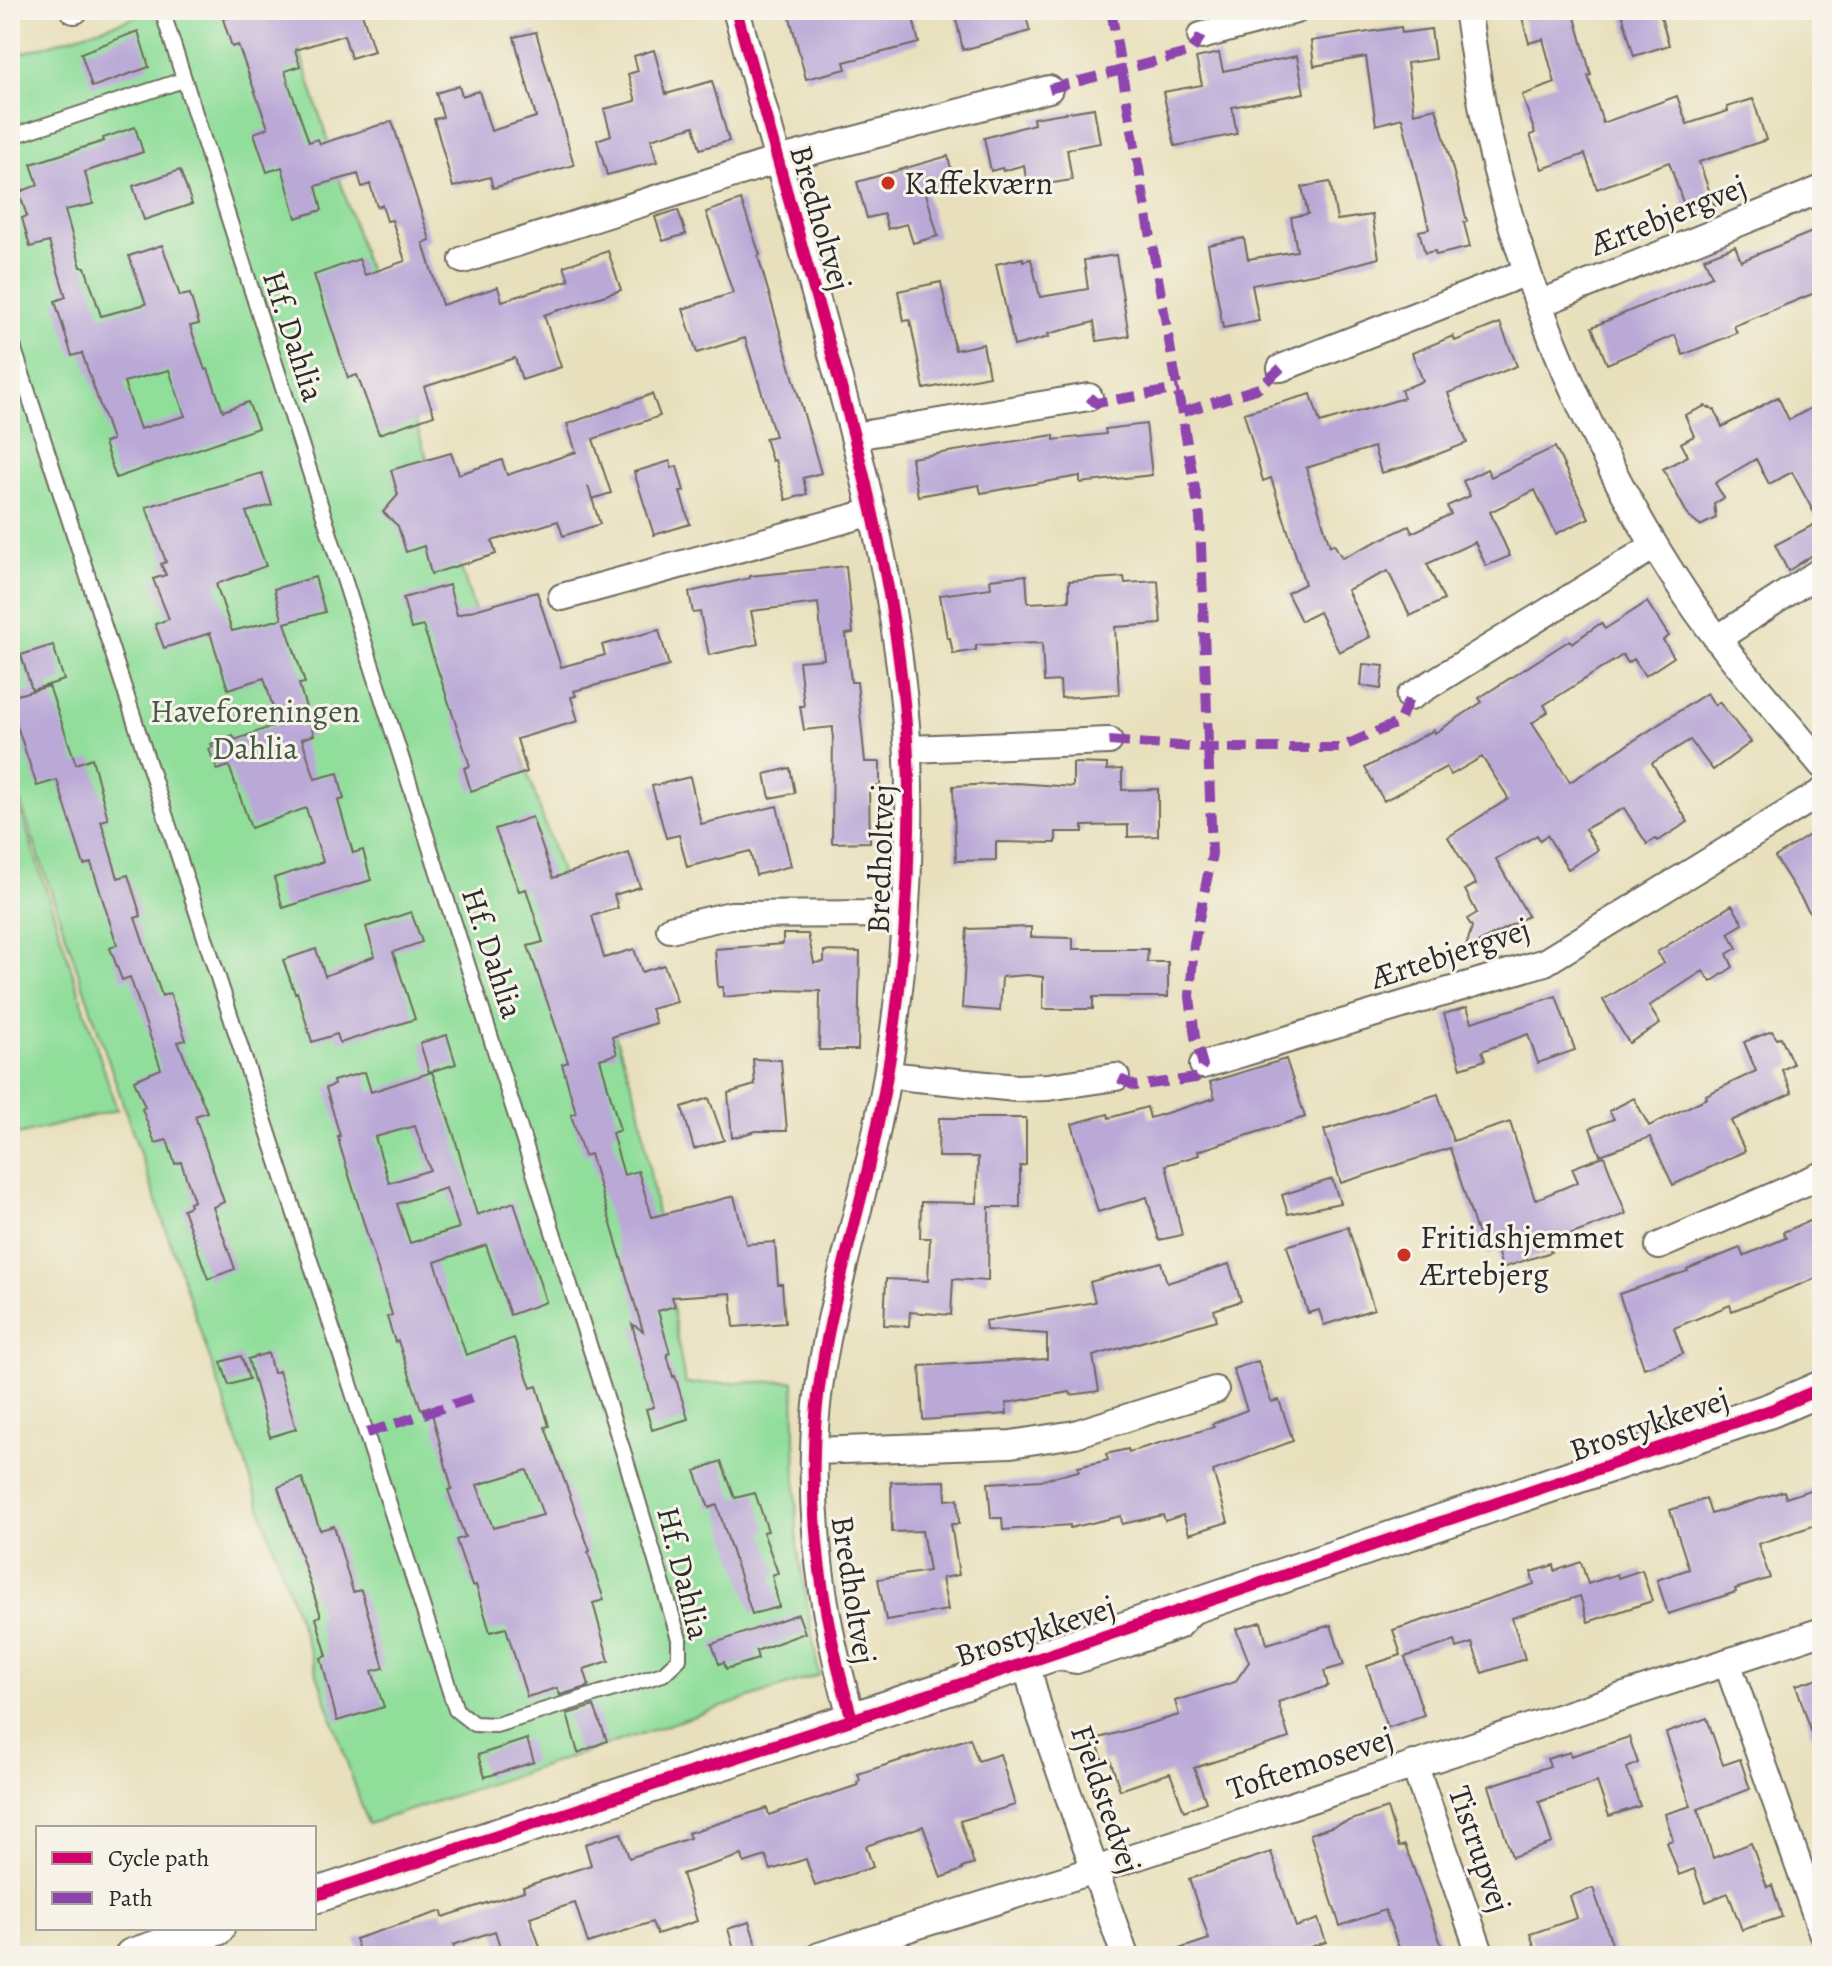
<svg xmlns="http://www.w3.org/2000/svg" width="1832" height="1966" viewBox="0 0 1832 1966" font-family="Alegreya,serif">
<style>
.green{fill:#91de9b;stroke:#5e8463;stroke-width:2}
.building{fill:#baa8d7;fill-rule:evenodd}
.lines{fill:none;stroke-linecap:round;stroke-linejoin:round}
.service-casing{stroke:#6d6a5e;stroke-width:18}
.minor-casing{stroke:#6d6a5e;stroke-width:30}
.tertiary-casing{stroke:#6d6a5e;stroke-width:38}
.service{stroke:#fff;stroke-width:14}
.minor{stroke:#fff;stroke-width:26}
.tertiary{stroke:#fff;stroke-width:34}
.quiet{stroke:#8e44ad;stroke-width:10;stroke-dasharray:20 10;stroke-linecap:butt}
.cycleway-casing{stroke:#f7f3e8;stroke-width:17}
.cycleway{stroke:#d6006c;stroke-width:12}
.poi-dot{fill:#c8321e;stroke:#f7f3e8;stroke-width:3}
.labels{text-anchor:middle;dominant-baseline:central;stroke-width:6;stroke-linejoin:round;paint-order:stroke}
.poi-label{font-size:32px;fill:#2b2b2b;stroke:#f7f3e8;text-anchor:start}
.street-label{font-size:32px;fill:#2b2b2b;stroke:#f7f3e8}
.park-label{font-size:32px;fill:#445847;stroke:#f7f3e8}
</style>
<rect width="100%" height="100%" fill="#f7f3e8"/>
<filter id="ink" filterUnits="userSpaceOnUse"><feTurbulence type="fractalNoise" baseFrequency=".0125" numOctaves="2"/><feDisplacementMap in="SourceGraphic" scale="16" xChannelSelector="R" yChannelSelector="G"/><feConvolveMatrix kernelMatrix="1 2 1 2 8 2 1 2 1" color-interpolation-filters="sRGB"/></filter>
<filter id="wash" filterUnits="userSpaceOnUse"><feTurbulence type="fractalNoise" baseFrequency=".006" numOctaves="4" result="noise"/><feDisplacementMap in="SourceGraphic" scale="32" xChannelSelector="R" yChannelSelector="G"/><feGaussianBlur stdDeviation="1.8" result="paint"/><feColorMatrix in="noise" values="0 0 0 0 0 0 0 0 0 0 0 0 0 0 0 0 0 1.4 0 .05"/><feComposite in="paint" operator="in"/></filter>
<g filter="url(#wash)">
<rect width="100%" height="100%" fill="#e8e0bc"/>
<path class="green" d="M158 10H287L489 657 639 1106 685 1384 794 1381 797 1543 819 1675 368 1824 10 771V57Z
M10 778 117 1110 10 1137Z"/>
<g id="blocks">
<path class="building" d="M227 10H361L374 51 351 58 344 35 295 50 300 66 285 71 290 88 309 142 318 139 320 144 392 121 430 240 423 243 442 305 498 287 502 301 569 280 564 266 608 251 621 290 544 315 561 367 522 380 515 358 424 387 434 415 379 434 357 375 348 378 314 275 359 259 365 275 405 261 392 220 387 221 382 205 377 207 370 184 362 187 358 174 316 186 322 210 296 218 282 167 267 172 254 133 268 128 238 45 232 47 223 19 230 17Z
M788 10H911L919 43 844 62 846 69 806 79Z
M954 10H1024L1030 31 963 50Z
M1520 10H1573L1591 75 1588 76 1603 123 1677 96 1687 124 1728 111 1727 107 1753 99 1766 140 1699 162 1715 207 1688 217 1669 162 1597 189 1585 154 1542 169 1530 135 1535 133 1522 95 1555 83 1543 39 1529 43Z
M1621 10H1659L1669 45 1634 56Z
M1401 27 1402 33 1431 29 1435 59 1407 63 1414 113 1436 108 1467 221 1464 223 1470 247 1436 255 1435 251 1425 253 1419 231 1429 229 1402 118 1376 125 1366 57 1314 66 1311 41Z
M138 31 149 67 92 87 81 53Z
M536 32 574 165 493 188 490 177 453 187 434 119 443 117 436 93 459 86 462 96 479 91 491 131 536 117 514 37Z
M654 50 666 94 712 81 729 141 700 149 694 126 651 139 657 162 607 175 597 140 611 135 604 109 636 101 628 74 638 71 634 56Z
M1219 53 1223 71 1297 56 1304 93 1232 107 1237 134 1175 146 1163 92 1202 85 1196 58Z
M1094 108 1100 143 1067 149 1072 180 1027 187 1024 165 1003 171 1002 168 991 171 984 138 1034 124 1033 118Z
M135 127 143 152 85 172 93 204 65 210 81 267H85L101 316 146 304 129 256 162 245 180 296 190 294 199 324 190 326 205 370 208 369 223 411 248 402 258 428 116 478 104 443 112 440 82 353 72 356 55 301 66 297 49 242 30 247 22 218 27 216 19 192 38 185 31 164 104 141 103 138ZM169 370 185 416 140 429 124 382Z
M948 156 954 182 925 190 938 236 913 243 907 224 888 229 884 214 867 218 857 182Z
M180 170 192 204 144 220 133 186Z
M1330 182 1337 220 1372 215 1379 258 1334 270 1252 285 1259 321 1223 328 1208 245 1244 238 1248 259 1297 251 1291 217 1308 214 1302 187Z
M741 200 760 255 758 256 821 473 803 478 807 494 786 500 775 460 772 461 765 438 775 436 745 338 697 353 683 309 733 293 706 212Z
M678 210 686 234 663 241 655 217Z
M1822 228V290L1734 326 1737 333 1683 355 1675 335 1607 364 1592 327 1712 276 1704 258 1735 246 1741 261Z
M1116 255 1129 336 1097 341 1094 322 1048 334 1049 337 1014 346 996 264 1023 258V261L1031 259 1040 297 1088 289 1084 260Z
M941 282 955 350 983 344 989 376 924 389 910 320 904 321 898 291Z
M1500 323 1517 366 1448 393 1467 443 1407 466 1381 473 1374 447 1306 468 1330 546 1334 544 1342 558 1409 526 1412 533 1451 514 1447 506 1470 496 1463 481 1487 469 1491 477 1555 447 1589 518 1556 534 1535 490 1490 512 1510 556 1486 566 1475 542 1427 564 1444 600 1410 616 1388 571 1347 590 1370 637 1339 652 1319 612 1301 621 1287 593 1305 584 1271 478 1263 481 1244 413 1311 394 1320 423 1404 398 1401 390 1423 381 1412 353 1453 336 1455 341Z
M652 394 660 416 593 439 611 493 592 499 588 486 600 524 563 536 558 521 492 541 496 554 431 574 424 546 406 552 398 526 383 512 398 495 391 470 451 453 459 474 502 460 507 475 576 452 567 424Z
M1778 397 1789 420 1822 402V549L1788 571 1775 545 1819 522 1792 472 1769 484 1756 459 1715 483 1724 498 1714 504 1716 518 1700 526 1689 517 1663 469 1688 456 1681 443 1694 436 1685 415 1705 406 1715 410 1722 427Z
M1146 424 1152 475 1080 483V476L981 493 979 485 918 496 911 458 1054 435V440L1106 434 1105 429Z
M670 461 672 468 677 466 684 491 680 492 690 524 654 535 634 472Z
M262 473 272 505 246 512 266 566 216 584 232 631 282 619 274 589 315 577 325 612 285 623 305 683 299 684 314 735 302 739 315 779 338 773 344 799 338 801 353 853 363 850 371 880 283 908 274 878 323 862 306 808 251 828 229 766 217 770 209 749 213 747 211 744 233 735 235 740 278 724 264 678 228 689 210 633 164 648 155 624 169 619 153 579 166 575 161 564 166 562 146 507Z
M846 566 853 633 846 634 851 682H857L865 762H880V786L869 787 870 842 832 843 833 727 804 730 800 706H804L799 661 824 659 818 603 751 611 758 644 709 655 700 612 693 613 689 592 750 578V576Z
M1026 575 1028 603 1069 601V581L1124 577 1125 583 1158 581 1161 624 1115 627 1119 694 1061 698 1060 681 1044 682 1042 643 976 645V650L953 654 950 638H947L940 595 991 588 990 579Z
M449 585 457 615 537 592 561 667 605 655 602 645 659 630 669 666 574 691 576 696 571 697 578 721 517 739 527 772 471 791 464 768 470 766 423 626 411 629 403 598Z
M1647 602 1669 636 1663 640 1674 657 1645 676 1634 659 1628 663 1623 655 1544 705 1548 712 1532 723 1570 782 1707 693 1715 706 1719 702 1751 742 1713 770 1690 740 1652 763 1688 822 1658 841 1656 839 1647 844 1624 808 1585 829 1598 850 1568 869 1547 835 1540 840 1537 835 1496 859 1528 916 1465 950 1472 927 1467 919 1477 913 1465 890 1476 884 1448 837 1508 799 1506 794 1482 757 1451 775 1446 767 1384 801 1365 768 1434 730 1435 733 1482 702 1479 698 1570 640 1572 643 1601 623 1605 629Z
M53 645 64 680 32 690 21 655Z
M1363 664 1384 666 1381 689 1361 686Z
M49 686 76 764 92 758 108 819 101 821 118 878 128 875 141 916 135 918 162 996 170 993 186 1040 178 1042 207 1112 195 1116 224 1202 213 1207 235 1269 208 1279 183 1209 190 1206 189 1203 194 1201 181 1162 175 1164 167 1140 155 1143 142 1109 145 1107 134 1080 161 1069 130 977 122 980 110 948 117 945 91 863 84 865 57 780 37 786 10 705V697Z
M1073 763 1107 764V770L1122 769V790L1158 789V836L1128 837V825L1083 826V832H1056V843L996 842V860L956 861 953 786 1016 783 1073 787Z
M790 768 795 793 770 798 765 774Z
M690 777 701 824 777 806 791 866 756 875 750 851 687 867 679 835 666 838 652 786Z
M532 817 553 878 629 853 640 887 614 895 618 908 592 916 604 958 634 949 642 972 664 965 677 1002 651 1009 656 1023 612 1037 617 1054 600 1059 620 1130 612 1133 624 1175 638 1171 652 1217 734 1196 746 1244 775 1242 778 1284H782L785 1323 734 1327 731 1293 672 1297 675 1306 658 1311 670 1353 667 1354 673 1377 675 1376 688 1419 652 1430 646 1409 654 1407 632 1324 643 1331 590 1154 584 1156 571 1115 576 1113 562 1064 568 1062 528 946 543 942 526 889 519 891 495 829Z
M1822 827V932L1775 857Z
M1732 905 1743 924 1728 933 1737 948 1727 954 1733 967 1711 982 1703 971 1649 1006 1660 1024 1629 1043 1603 1000 1664 963 1657 952Z
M411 912 422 942 393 952 415 1019 340 1043 337 1034 312 1042 297 992 295 993 283 960 316 949 325 976 375 956 366 927Z
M1031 927V937L1073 938V949H1148L1147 962H1168V997H1093V1009H1043V977L1027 975 1002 977 1000 1011 962 1008 967 929Z
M783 934H808L814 963 824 962V951L860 952 858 1050H819L820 991 775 990 776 992 723 997V987H718L715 949 783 944Z
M1556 996 1575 1050 1538 1063 1528 1034 1482 1051 1485 1060 1461 1068 1444 1014 1467 1007 1472 1022Z
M1772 1031 1777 1039 1781 1037 1793 1064 1782 1070 1792 1093 1731 1121 1745 1151 1673 1185 1650 1137 1600 1155 1590 1128 1614 1119 1609 1111 1634 1098 1649 1126 1707 1098 1706 1095 1756 1071 1744 1042Z
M447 1035 456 1064 429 1072 420 1043Z
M753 1059 781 1060 787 1131H756L732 1138 728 1093 755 1085Z
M1286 1059 1305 1117 1198 1151 1199 1155 1166 1165 1182 1235 1159 1240 1147 1197 1098 1212 1072 1124 1108 1114 1109 1118 1147 1107 1150 1118 1215 1098 1210 1082Z
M365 1072 371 1092 432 1072 454 1135 477 1215 514 1202 546 1302 510 1315 486 1245 435 1262 466 1355 514 1338 531 1388 537 1386 549 1426 545 1427 590 1551 588 1552 604 1600 593 1603 609 1661 584 1669 589 1685 587 1687 560 1695 557 1688 527 1697 506 1628 490 1632 476 1585 472 1586 456 1540 465 1537 448 1490 452 1489 430 1406 421 1409 398 1341 395 1342 387 1317 392 1315 340 1146 338 1136H340L326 1088 334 1085 333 1081ZM415 1126 430 1170 389 1183 375 1137ZM446 1188 459 1228 410 1243 397 1204ZM527 1470 543 1515 493 1528 477 1485Z
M1438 1094 1453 1141 1510 1122 1535 1200 1578 1182 1572 1168 1604 1156 1626 1214 1548 1243 1551 1252 1502 1268 1497 1250 1484 1254 1450 1148 1341 1183 1324 1130Z
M709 1098 724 1140 694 1149 682 1107Z
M939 1118H1026V1165L1020 1166V1207H989L988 1281 953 1279 951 1315 910 1312 909 1326 884 1325 886 1279 928 1281 930 1238H920L921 1202 977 1203 978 1157H938Z
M1332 1179 1340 1203 1288 1214 1282 1195Z
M1822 1216V1276L1732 1311 1730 1305 1674 1328 1683 1354 1644 1368 1619 1294 1688 1271 1687 1269 1740 1248 1743 1256 1786 1238 1783 1232Z
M1348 1227 1374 1309 1324 1325 1319 1310 1308 1313 1287 1246Z
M1161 1262 1167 1283 1229 1264 1241 1301 1214 1310 1217 1320 1093 1356 1099 1391 1071 1395 1070 1392 1006 1403 1007 1414 923 1420 920 1366 1047 1359V1334L986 1330 985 1321 1095 1302 1090 1282Z
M268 1353 273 1373 279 1371 296 1429 270 1437 248 1359Z
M241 1356 249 1379 229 1385 221 1362Z
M1258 1361 1271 1402 1279 1400 1293 1441 1213 1471 1228 1522 1189 1534 1183 1515 1165 1521 1163 1515 1122 1524 1121 1516 1070 1528V1525L1003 1530 1002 1518H991L988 1483 1041 1480 1079 1471 1078 1467 1108 1460 1106 1454 1128 1449 1129 1452 1214 1427 1212 1424 1247 1410 1233 1369Z
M721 1461 735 1498 755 1493 768 1531 763 1532 778 1573 772 1575 779 1607 752 1614 717 1505 709 1508 695 1471Z
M302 1478 320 1530 334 1526 353 1592 361 1590 384 1668 372 1671 384 1707 337 1721 321 1658 327 1656 316 1618 320 1616V1613L278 1487Z
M945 1481 946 1500 958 1499 959 1524H951L959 1575 942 1578 948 1610 886 1620 878 1579 929 1571 922 1531 892 1532 891 1482Z
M1822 1486V1523L1758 1544 1770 1578 1735 1589 1736 1592 1668 1614 1657 1580 1689 1569 1670 1510 1706 1499 1711 1514 1784 1491 1786 1498Z
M1581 1562 1588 1584 1617 1574 1618 1578 1642 1570 1652 1601 1588 1622 1580 1596 1512 1618 1525 1659 1482 1673 1472 1643 1457 1648 1455 1641 1405 1657 1424 1715 1387 1728 1367 1666 1401 1655 1393 1630 1534 1584 1531 1572 1554 1565 1555 1571Z
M798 1614 805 1633 756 1651 758 1659 726 1669 724 1662 719 1664 712 1644Z
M1261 1622 1267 1644 1331 1625 1344 1665 1324 1671 1328 1686 1278 1702 1289 1738 1194 1768 1206 1802 1184 1811 1170 1773 1120 1790 1110 1759 1103 1761 1096 1739 1179 1715 1175 1701 1235 1682 1249 1662 1236 1629Z
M1822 1677V1751L1818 1752 1796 1685Z
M594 1706 607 1741 578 1753 567 1714Z
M1707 1718 1723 1765 1740 1759 1750 1789 1698 1809 1713 1858 1751 1843 1767 1887 1772 1885 1782 1917 1742 1930 1728 1893 1706 1902 1694 1869 1679 1875 1667 1842 1673 1840 1665 1814 1691 1806 1666 1733Z
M1629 1737 1638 1763 1627 1768 1640 1806 1609 1816 1597 1782 1539 1802 1552 1843 1512 1857 1489 1786 1550 1766 1547 1759 1570 1752 1571 1756Z
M970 1738 978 1761 1000 1754 1015 1805 960 1821 974 1864 962 1868V1870L941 1878 923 1826 866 1846 873 1867 815 1886 806 1859 771 1870 766 1856 744 1863 742 1855 682 1874 697 1921 657 1934 652 1922 588 1943 575 1903 530 1917 543 1956H503L495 1931 453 1945 456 1956H361L355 1939 442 1911 443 1917 524 1891 523 1887 591 1865 585 1844 621 1833 629 1858 690 1838 688 1833 767 1808 769 1815 858 1785 857 1782 860 1781 858 1774Z
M527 1739 534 1762 485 1777 478 1755Z
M1387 1808 1399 1847 1405 1845 1444 1952 1432 1956H1402L1385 1910 1340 1926 1310 1834Z
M1271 1852 1296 1927 1318 1919 1326 1942 1282 1956H1170V1952L1209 1939 1189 1879Z
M1593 1888 1616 1956H1538L1530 1934 1577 1918 1570 1896Z
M749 1922 760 1956H736L728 1929Z"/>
</g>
</g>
<g filter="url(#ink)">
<use href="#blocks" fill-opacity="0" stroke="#6d6a5e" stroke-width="2"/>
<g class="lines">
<g class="service-casing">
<path id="service" d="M10 137 183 80
M10 337 456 1710 474 1724 496 1725 663 1674 679 1659V1639L625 1457 162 10
M1053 1662 1077 1666 1130 1649 1181 1631 1198 1613"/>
</g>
<g class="minor-casing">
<path id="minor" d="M74 10H75
M736 10C765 114 794 218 823 322 870 490 913 654 909 830 907 946 894 1064 866 1177 844 1268 816 1357 814 1451 811 1543 826 1631 852 1719
M1467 10C1474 52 1479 94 1488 135 1525 295 1595 459 1686 595 1726 655 1776 709 1822 765
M1201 36 1296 10
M463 260 778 160 1049 89
M1539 304 1822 189
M1281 368 1527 272
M855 436 1089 397
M562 597 873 512
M1717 639 1822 570
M1410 697 1654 546
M910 749 1109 741
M670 929 731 915 905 914
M1203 1065 1545 962 1822 792
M887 1075 1016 1088 1048 1087 1116 1077
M1659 1246 1822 1175
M814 1451 1011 1444 1075 1434 1215 1390
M1727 1662 1822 1932
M1026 1663 1040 1714 1125 1956
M1414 1764 1481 1956
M819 1956 1111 1865 1822 1631"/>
</g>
<g class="tertiary-casing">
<path id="tertiary" d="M314 1896 1037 1659 1771 1410 1822 1388
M132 1956 217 1928"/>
</g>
<use href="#service" class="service"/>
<use href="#minor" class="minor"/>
<use href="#tertiary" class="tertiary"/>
<path class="quiet" d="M1111 10 1200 517 1212 854 1194 944 1190 997 1195 1037 1203 1065 1196 1078 1135 1086 1116 1077
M1049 89 1191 52 1201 36
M1089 397 1096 403 1179 389
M1183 412 1259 388 1281 368
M1109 741 1207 748H1339L1399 722 1410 697
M367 1433 472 1398"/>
<g class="cycleway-casing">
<path id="cycleway" d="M736 10C765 114 794 218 823 322 870 490 913 654 909 830 907 946 894 1064 866 1177 844 1268 816 1357 814 1451 811 1543 826 1631 852 1719
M314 1896 1037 1659 1771 1410 1822 1388"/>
</g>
<use href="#cycleway" class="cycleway"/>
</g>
</g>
<g class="poi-dot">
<circle cx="888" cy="183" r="8"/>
<circle cx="1404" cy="1255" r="8"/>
</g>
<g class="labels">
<g class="poi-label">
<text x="904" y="183">Kaffekværn</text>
<text x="1420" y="1237">Fritidshjemmet<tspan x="1420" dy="37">Ærtebjerg</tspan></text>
</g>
<g class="street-label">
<text transform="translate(1668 215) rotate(-22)">Ærtebjergvej</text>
<text transform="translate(821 218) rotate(74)">Bredholtvej</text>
<text transform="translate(294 336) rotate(72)">Hf. Dahlia</text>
<text transform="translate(880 859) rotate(-88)">Bredholtvej</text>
<text transform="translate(493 953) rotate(72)">Hf. Dahlia</text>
<text transform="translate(1450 953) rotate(-18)">Ærtebjergvej</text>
<text transform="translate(1649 1424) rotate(-19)">Brostykkevej</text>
<text transform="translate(684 1573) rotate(76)">Hf. Dahlia</text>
<text transform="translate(854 1590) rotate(81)">Bredholtvej</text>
<text transform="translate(1035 1631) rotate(-18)">Brostykkevej</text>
<text transform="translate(1310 1763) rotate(-18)">Toftemosevej</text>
<text transform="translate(1106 1799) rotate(71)">Fjeldstedvej</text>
<text transform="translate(1480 1849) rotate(71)">Tistrupvej</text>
</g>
<g class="park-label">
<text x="255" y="711">Haveforeningen<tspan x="255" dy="37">Dahlia</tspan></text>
</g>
</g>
<rect width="1832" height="1966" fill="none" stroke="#f7f3e8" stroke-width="40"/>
<rect x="36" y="1826" width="280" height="104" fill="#f7f3e8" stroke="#a5a39c" stroke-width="2"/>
<rect x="52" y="1852" width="40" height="12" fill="#d6006c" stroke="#a5a39c" stroke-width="2"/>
<text x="108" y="1866" font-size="24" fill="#2b2b2b">Cycle path</text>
<rect x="52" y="1892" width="40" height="12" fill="#8e44ad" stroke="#a5a39c" stroke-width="2"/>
<text x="108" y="1906" font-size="24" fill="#2b2b2b">Path</text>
</svg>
